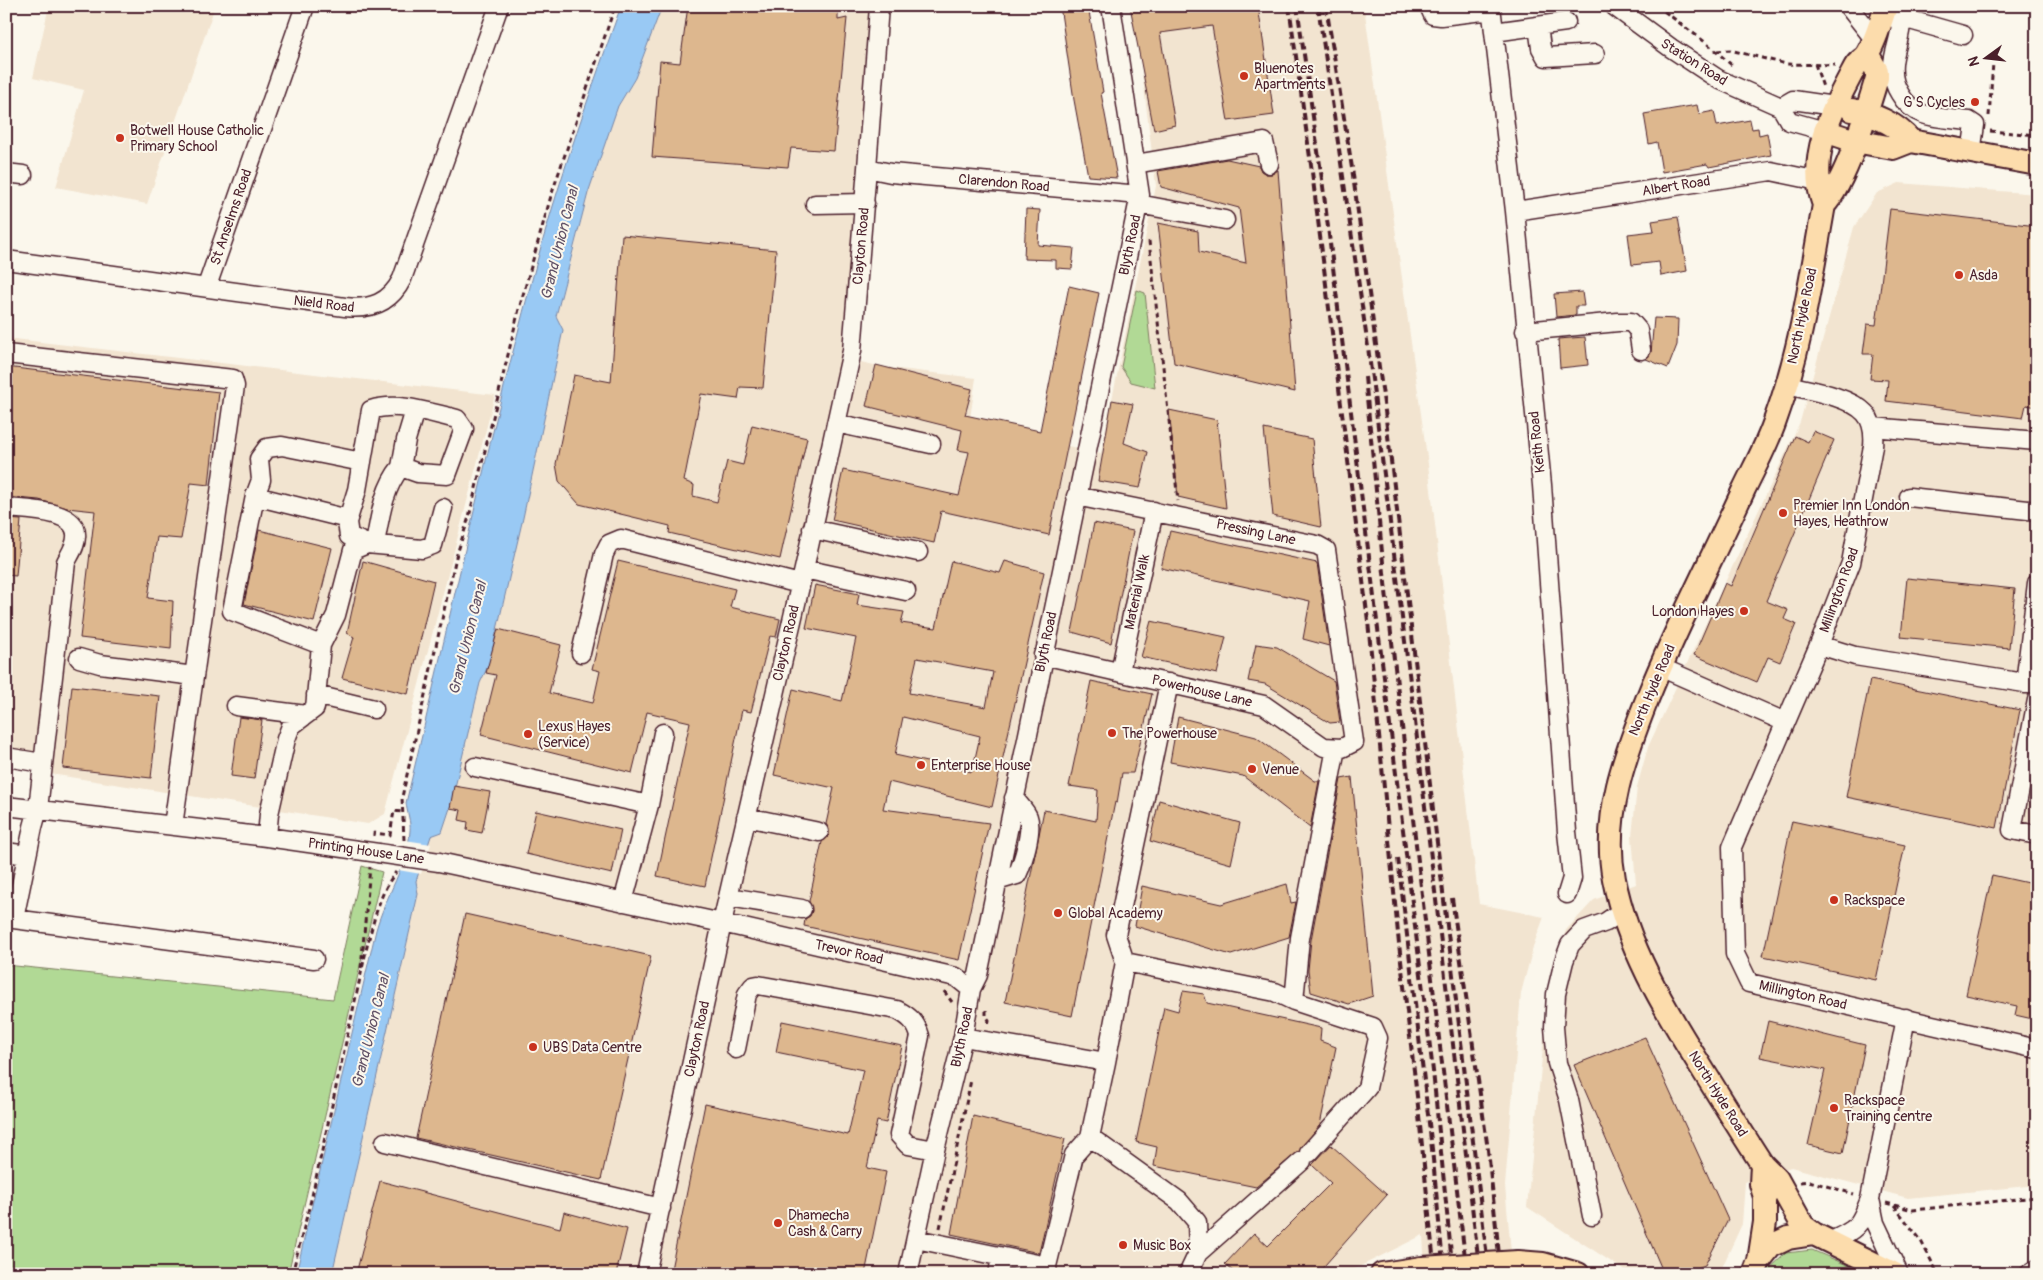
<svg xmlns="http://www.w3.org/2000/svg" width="2043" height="1280" viewBox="0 0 2043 1280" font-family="Pangolin,sans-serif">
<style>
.built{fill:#f2e4d0}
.green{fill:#b1d995;stroke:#7e7c60}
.water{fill:#99c9f4;stroke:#7985a4}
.pier{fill:#fbf7ec}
.building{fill:#ddb78e;stroke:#4a1f2b;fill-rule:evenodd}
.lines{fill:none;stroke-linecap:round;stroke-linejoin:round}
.minor-casing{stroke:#4a1f2b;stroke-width:21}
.major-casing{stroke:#4a1f2b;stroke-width:26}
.path{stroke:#4a1f2b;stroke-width:3;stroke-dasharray:5 4;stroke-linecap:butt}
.minor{stroke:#fbf7ec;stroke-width:18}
.major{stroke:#fcdcac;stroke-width:22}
.rail{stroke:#4a1f2b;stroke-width:4;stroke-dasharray:8 4;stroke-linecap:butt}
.minor-bridge-casing{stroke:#4a1f2b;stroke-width:21;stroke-linecap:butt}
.major-bridge-casing{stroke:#4a1f2b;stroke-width:26;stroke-linecap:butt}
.minor-bridge{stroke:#fbf7ec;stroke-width:18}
.major-bridge{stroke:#fcdcac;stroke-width:22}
.poi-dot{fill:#c8321e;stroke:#fbf7ec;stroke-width:2}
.labels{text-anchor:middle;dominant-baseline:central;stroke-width:4;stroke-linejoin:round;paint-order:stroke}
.street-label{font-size:14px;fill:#4a1f2b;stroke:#fbf7ec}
.poi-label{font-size:14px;fill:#4a1f2b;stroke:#fbf7ec;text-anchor:start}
.water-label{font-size:15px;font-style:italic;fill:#625267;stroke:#fbf7ec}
</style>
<rect width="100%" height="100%" fill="#fbf7ec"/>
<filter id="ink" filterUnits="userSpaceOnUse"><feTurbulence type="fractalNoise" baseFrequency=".02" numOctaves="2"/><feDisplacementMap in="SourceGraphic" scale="10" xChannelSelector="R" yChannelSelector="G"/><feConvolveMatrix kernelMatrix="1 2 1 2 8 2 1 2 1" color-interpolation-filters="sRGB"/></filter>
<g filter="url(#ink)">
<path class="built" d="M49 6H215L147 204 56 187 84 90 33 78Z
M662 6H870L859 290 843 358 883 367 976 378 969 425 1101 453 1156 186 1134 6H1364L1428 464 1479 904 1544 917 1534 944 1521 993 1505 1186 1513 1274H1425L1423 1235 1345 1274H332L418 894 416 881 431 836 442 832 450 807 480 683 489 664 523 518 563 330 556 316 573 253 588 193 618 106 635 78Z
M1899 183 2037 194V1185L1908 1198 1791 1167 1745 1182 1742 1224 1719 1274H1630L1527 1207 1550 978 1566 930 1594 900 1636 884 1632 836 1637 787 1648 747 1800 422 1854 227 1877 193Z
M6 338 495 395 385 814 368 824 6 767Z"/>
<path class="green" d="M1137 290 1145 293 1155 388 1131 382 1121 367Z
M362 866 382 872 288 1274H6V965L333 999Z
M1812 1250 1868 1274H1764L1786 1253Z"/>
<path class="water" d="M621 6H662L635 78 618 106 588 193 556 316 563 330 523 518 489 664 480 683 450 808 442 832 431 836 416 881 418 894 332 1274H296L376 930C385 897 408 864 410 831 411 822 407 812 406 803 451 616 490 428 542 243 565 163 593 84 621 6Z"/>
<path class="pier" d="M405 840 431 844 421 874 398 870Z"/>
<path class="building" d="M688 6H838V20L847 18 834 151 791 148 788 167 652 157 660 61 680 63Z
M1060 6H1088L1103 92 1101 93 1117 178 1088 176 1074 100Z
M1130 6H1258L1274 115 1228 121 1212 26 1160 33 1175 125 1154 130Z
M1697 105 1699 114 1714 111 1717 126 1750 120 1752 129 1758 128 1759 135 1767 133 1771 155 1709 167 1707 164 1662 172 1657 142 1649 144 1644 114Z
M1227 159 1259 166 1261 171 1266 174H1272L1278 170 1295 392 1174 363 1158 223 1198 231 1199 252 1246 263 1239 208 1161 187 1158 171Z
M1026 209 1040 210 1038 245 1074 248 1072 269 1056 268V260L1024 259Z
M1890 209 2037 226V407L2026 405 2023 418 1886 401 1888 380 1870 379 1873 354H1863L1867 324 1876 325Z
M1678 217 1687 271 1661 276 1659 262 1632 265 1628 234 1654 231 1652 221Z
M622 235 776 250 763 388 740 387 738 399 701 394 684 481 694 485 693 496 717 502 727 461 743 465 752 425 807 438 780 559 669 533 670 526 579 504 559 481 556 464 574 375 611 382Z
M1069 286 1099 293 1049 535 941 511 934 543 832 520 843 470 959 496 969 452 958 450 962 430 866 406 876 365 972 389 965 415 1040 431Z
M1582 292 1584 306H1576V315L1556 317 1554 294Z
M1654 318 1678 319 1677 345 1668 368 1646 359 1651 353Z
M1585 337 1588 365 1560 368 1558 339Z
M6 367 219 392 209 485 191 483 181 539 157 537 148 598 173 601 171 649 80 638 95 511 67 508 39 500 6 497Z
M1112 400 1133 404 1124 443 1148 452 1140 488 1098 481Z
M1169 410 1217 420 1226 508 1178 497Z
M1264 429 1312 439 1321 527 1273 516Z
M1813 431 1834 440 1766 601 1788 610 1784 619 1796 624 1780 662 1768 657 1757 682 1694 655 1725 583 1731 586 1795 436 1808 442Z
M6 519 21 520 16 576 6 575Z
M1094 523 1133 531 1111 643 1072 632Z
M259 530 332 548 314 622 244 604Z
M1170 531 1317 563 1329 646 1303 639 1310 601 1161 568Z
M363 561 434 581 408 694 342 678 354 637 347 633Z
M618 561 735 589 730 607 780 619 776 637 770 636 751 712 742 710 705 886 657 876 690 722 647 712 632 773 481 735 496 675 486 673 498 629 561 645 549 693 593 703 600 671 592 669Z
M951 561 1000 573 1005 561 1044 572 992 807 889 782 883 809 989 823 959 960 804 926 805 919 810 916 812 911 809 901 822 842 829 835V829L826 824 834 788 774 775 793 689 842 701 856 638 806 628 815 585 859 594 857 605 904 612 901 623 936 628ZM917 658 993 672 986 707 909 693ZM903 717 980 736 972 772 895 755Z
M1907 578 2015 589 2009 648 1901 637Z
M1151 621 1226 637 1217 674 1141 657Z
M1256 644 1277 647 1334 681 1340 722 1330 723 1265 684 1248 681Z
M1870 680 2020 710 1997 828 1846 797Z
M1091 681 1152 694 1133 773H1122L1117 803 1115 802 1072 1016 1005 1002 1044 810 1096 821 1098 790 1069 786Z
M72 686 160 696 151 778 63 768Z
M239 717 262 720 254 779 231 776Z
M1178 717 1256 737 1315 781H1319L1310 828 1243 776 1170 762Z
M1352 777 1373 996 1349 1004 1311 992 1308 970 1311 940 1341 779Z
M454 786 490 792 482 833 467 830 468 822 459 820 461 810 450 808Z
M1159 800 1240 823 1231 864 1150 841Z
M536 811 621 830 612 874 526 854Z
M1792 821 1905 845 1876 980 1763 956Z
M1992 875 2037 885V1020L2015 1015 2017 1006 1966 995Z
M1287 884 1291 903 1296 902 1289 937 1231 955 1135 926 1142 886 1221 904Z
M465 914 651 956 601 1180 416 1138Z
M1183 991 1204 994 1207 1003 1321 1028 1320 1041 1336 1047 1320 1125 1299 1151 1256 1187 1154 1166 1157 1147 1136 1142 1164 1007 1178 1011Z
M782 1021 902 1046 886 1123 877 1121 867 1168 886 1172 865 1274H670L705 1104 848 1135 863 1070 776 1052Z
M1768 1021 1865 1045 1843 1153 1808 1145 1825 1070 1760 1057Z
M1645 1037 1728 1220 1705 1265 1681 1274H1664L1574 1065Z
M973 1116 1065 1139 1039 1253 951 1234Z
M1331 1145 1387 1195 1317 1274H1236L1225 1264 1254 1233 1268 1246 1331 1183 1312 1165Z
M380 1181 560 1228 564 1212 627 1229 616 1274H356Z"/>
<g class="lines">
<g class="minor-casing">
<path id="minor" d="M1429 6 1433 15 1441 16 1491 10
M1491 6 1515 211 1542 485 1567 832 1572 878 1567 894
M1614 6 1671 48 1718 79 1781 107 1789 121 1825 131
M1848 6 1874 39
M1884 12 1901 22C1901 37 1894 50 1893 64 1892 75 1894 85 1900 94 1915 121 1942 117 1969 121L1975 125 1971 153
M1901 22 1904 19 1910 20 1963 35
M1538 26 1541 48 1546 57 1595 54
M1494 32 1566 22
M1781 107 1793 100 1834 106
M1135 164 1264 142 1269 164
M867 168 891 173 1140 195
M6 173 23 175
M815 204 865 203
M1138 204 1225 220
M1515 211 1771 171 1809 179 1830 186
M6 260 345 307C371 310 390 303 402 279L499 6
M207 286 305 6
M1525 331 1618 322H1631L1638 330 1641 350
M6 354 233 379 235 386 173 826
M1787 385C1808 390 1849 396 1865 413 1873 422 1874 435 1873 446L1851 563 1819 645 1732 847 1735 954 1749 983 2037 1049
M836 423 931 444
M1872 427 2037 441
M255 496 232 611 321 645
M1909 497 2037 511
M6 508C24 510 79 509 76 537 76 546 70 554 66 562L38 809 33 827 14 919 314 959
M348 519 255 496 261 480 259 459 267 448 282 446 362 462
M812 529 918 552
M367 544 349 536 347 522 357 490 371 410C398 401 430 413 457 419L464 429 447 475 418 473 401 467 406 440 415 410
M375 544C380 517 383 489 401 467
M804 569 906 591
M1819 645 1855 656 2037 685
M581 653 604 554 609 544 621 539 800 584
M1043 655 1264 705 1324 747 1342 748 1354 742 1326 550 1317 545 1076 496
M79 658 100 664 194 676
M1660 667 1785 722
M1120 672 1154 511
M2025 684 2037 583
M316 695 374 709
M2037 700 2012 830 2037 835
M236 706 306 715
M6 757 42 763
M475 767 649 805
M6 806 267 837 378 853
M746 817 819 832
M267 837 269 814 286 739 291 726 315 708 321 645 336 615 353 550 367 544 422 549 433 545 443 508
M6 852 27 855
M439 862 722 923 956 977 971 989
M997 881 1017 875C1023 862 1033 830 1028 817 1025 810 1018 804 1014 798
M729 897 802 909
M623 902 649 805 663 733
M1125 962 1275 992 1294 1001 1373 1027 1378 1038 1367 1088 1309 1153
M1294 1001 1300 938 1336 748
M963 1037 1106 1062 1090 1137 1074 1155 1047 1266 1048 1274
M736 1049 747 994 753 986 758 985 897 1010C909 1016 916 1022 920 1036L899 1135 908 1145 935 1150
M1106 1062 1125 962 1116 935 1169 683
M1090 1137 1179 1201 1197 1222 1198 1253
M385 1142 661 1208
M1870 1199 1875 1223 1899 1274
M1592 1216 1569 1100 1557 1063 1554 1027 1556 994 1564 961 1570 945 1584 930 1606 922 1622 911
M916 1239 1047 1266
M1829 1242C1857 1229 1859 1228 1870 1199L1906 1018
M646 1274 722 923 804 569 852 351 867 168 879 6
M908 1274 935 1150 963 1037 971 989 978 975 1140 195 1111 6
M998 1274 1001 1257
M1188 1274 1198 1253 1302 1161
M2029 1274 2037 1269"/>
</g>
<g class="major-casing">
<path id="major" d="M1852 110C1875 115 1896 123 1911 141
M1825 131 1855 141 1893 148 1911 141 2037 164
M1824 205C1846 182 1867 111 1877 78V71L1868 55
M1814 1234 1803 1226 1777 1179 1762 1164C1740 1130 1719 1096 1698 1062 1663 1006 1627 946 1614 879 1602 816 1625 755 1648 697 1676 627 1712 559 1744 489 1755 466 1768 443 1776 418 1801 350 1811 277 1824 205 1806 156 1833 109 1855 67 1858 61 1865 59 1868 53 1876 39 1881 21 1886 6
M1759 1261 1765 1222V1197L1761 1184 1762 1164
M1518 1262 1543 1264 1578 1274
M1382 1274 1422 1268
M1754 1274 1759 1261 1771 1246 1788 1238 1814 1234 1895 1274"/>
</g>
<path class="path" d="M1657 6 1705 42 1733 66
M1717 51 1730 50 1786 64 1835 65
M1815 64 1823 87
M1989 116 1993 63
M1990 131 2037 135
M1149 241 1178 501
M374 836V833L390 835 394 811 402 812
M404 840 402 797 456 557 469 517 519 309 551 196 615 6
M361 968 370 867
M944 991 952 1002
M986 1010V1016L989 1020 988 1025
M1800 1182 1809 1181 1854 1194
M1886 1203 1913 1210 2037 1197
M1894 1206 1920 1239 1938 1274
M940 1228 971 1080
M292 1274 312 1196 368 942C375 917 380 892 396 872"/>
<use href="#minor" class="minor"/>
<use href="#major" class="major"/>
<path class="rail" d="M1289 6 1312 172 1368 621 1399 944 1417 1096 1435 1274
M1297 6 1322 179 1433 1071 1453 1274
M1318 6 1368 347 1414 713 1480 1274
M1326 6 1352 168 1385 411 1489 1274
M1365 377 1385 583 1467 1274
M1398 858 1432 1149 1444 1274
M1452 898 1488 1150 1501 1274"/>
<g class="minor-bridge-casing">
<path id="minor-bridge" d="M378 853 439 862"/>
</g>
<g class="major-bridge-casing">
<path id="major-bridge" d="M1422 1268 1518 1262"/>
</g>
<use href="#minor-bridge" class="minor-bridge"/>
<use href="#major-bridge" class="major-bridge"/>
</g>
</g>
<g class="poi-dot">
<circle cx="1244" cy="76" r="5"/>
<circle cx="1975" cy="102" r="5"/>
<circle cx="120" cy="138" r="5"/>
<circle cx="1959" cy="275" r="5"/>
<circle cx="1783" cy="513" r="5"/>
<circle cx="1744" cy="611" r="5"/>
<circle cx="1112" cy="733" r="5"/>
<circle cx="528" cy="734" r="5"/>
<circle cx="921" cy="765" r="5"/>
<circle cx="1252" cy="769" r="5"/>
<circle cx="1834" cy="900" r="5"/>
<circle cx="1058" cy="913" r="5"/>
<circle cx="533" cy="1047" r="5"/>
<circle cx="1834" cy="1108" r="5"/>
<circle cx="778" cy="1223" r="5"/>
<circle cx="1123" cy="1245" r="5"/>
</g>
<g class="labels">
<g class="street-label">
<text transform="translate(1694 62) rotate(32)">Station Road</text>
<text transform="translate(1004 183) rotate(5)">Clarendon Road</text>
<text transform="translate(1676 186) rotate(-9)">Albert Road</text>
<text transform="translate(231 217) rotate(-71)">St Anselms Road</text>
<text transform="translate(1130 245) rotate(-78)">Blyth Road</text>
<text transform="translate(861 246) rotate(-85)">Clayton Road</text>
<text transform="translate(324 304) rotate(7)">Nield Road</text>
<text transform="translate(1802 316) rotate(-78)">North Hyde Road</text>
<text transform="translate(1537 442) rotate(-96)">Keith Road</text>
<text transform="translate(1256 532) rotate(12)">Pressing Lane</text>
<text transform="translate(1839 590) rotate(-70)">Millington Road</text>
<text transform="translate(1137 592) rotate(-78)">Material Walk</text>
<text transform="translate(1046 642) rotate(-78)">Blyth Road</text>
<text transform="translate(786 643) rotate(-77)">Clayton Road</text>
<text transform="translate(1652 690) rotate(-67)">North Hyde Road</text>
<text transform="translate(1202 691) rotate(13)">Powerhouse Lane</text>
<text transform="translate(366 851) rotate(8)">Printing House Lane</text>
<text transform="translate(849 952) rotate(13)">Trevor Road</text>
<text transform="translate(1803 995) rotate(13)">Millington Road</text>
<text transform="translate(962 1037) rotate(-78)">Blyth Road</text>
<text transform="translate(697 1039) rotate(-78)">Clayton Road</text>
<text transform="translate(1718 1094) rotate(58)">North Hyde Road</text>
</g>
<g class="poi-label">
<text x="1254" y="68">Bluenotes<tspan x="1254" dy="16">Apartments</tspan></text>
<text x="1965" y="102" text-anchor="end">G S Cycles</text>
<text x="130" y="130">Botwell House Catholic<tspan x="130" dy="16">Primary School</tspan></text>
<text x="1969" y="275">Asda</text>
<text x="1793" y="505">Premier Inn London<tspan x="1793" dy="16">Hayes, Heathrow</tspan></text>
<text x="1734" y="611" text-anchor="end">London Hayes</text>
<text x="538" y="726">Lexus Hayes<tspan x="538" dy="16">(Service)</tspan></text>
<text x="1122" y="733">The Powerhouse</text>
<text x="931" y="765">Enterprise House</text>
<text x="1262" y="769">Venue</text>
<text x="1844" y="900">Rackspace</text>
<text x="1068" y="913">Global Academy</text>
<text x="543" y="1047">UBS Data Centre</text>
<text x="1844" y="1100">Rackspace<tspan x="1844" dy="16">Training centre</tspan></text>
<text x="788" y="1215">Dhamecha<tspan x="788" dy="16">Cash &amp; Carry</tspan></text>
<text x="1133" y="1245">Music Box</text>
</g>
<g class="water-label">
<text transform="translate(560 243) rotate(-76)">Grand Union Canal</text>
<text transform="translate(468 638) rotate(-76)">Grand Union Canal</text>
<text transform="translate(371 1031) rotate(-76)">Grand Union Canal</text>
</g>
</g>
<rect width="2043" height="1280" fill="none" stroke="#fbf7ec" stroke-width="25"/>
<rect x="12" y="12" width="2018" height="1255" fill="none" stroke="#4a1f2b" stroke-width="2" filter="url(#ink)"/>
<g transform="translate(1986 58) rotate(255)" stroke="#fbf7ec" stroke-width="4" paint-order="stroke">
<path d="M0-4L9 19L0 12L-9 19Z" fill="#4a1f2b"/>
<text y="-8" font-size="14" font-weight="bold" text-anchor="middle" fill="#4a1f2b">N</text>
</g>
</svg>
